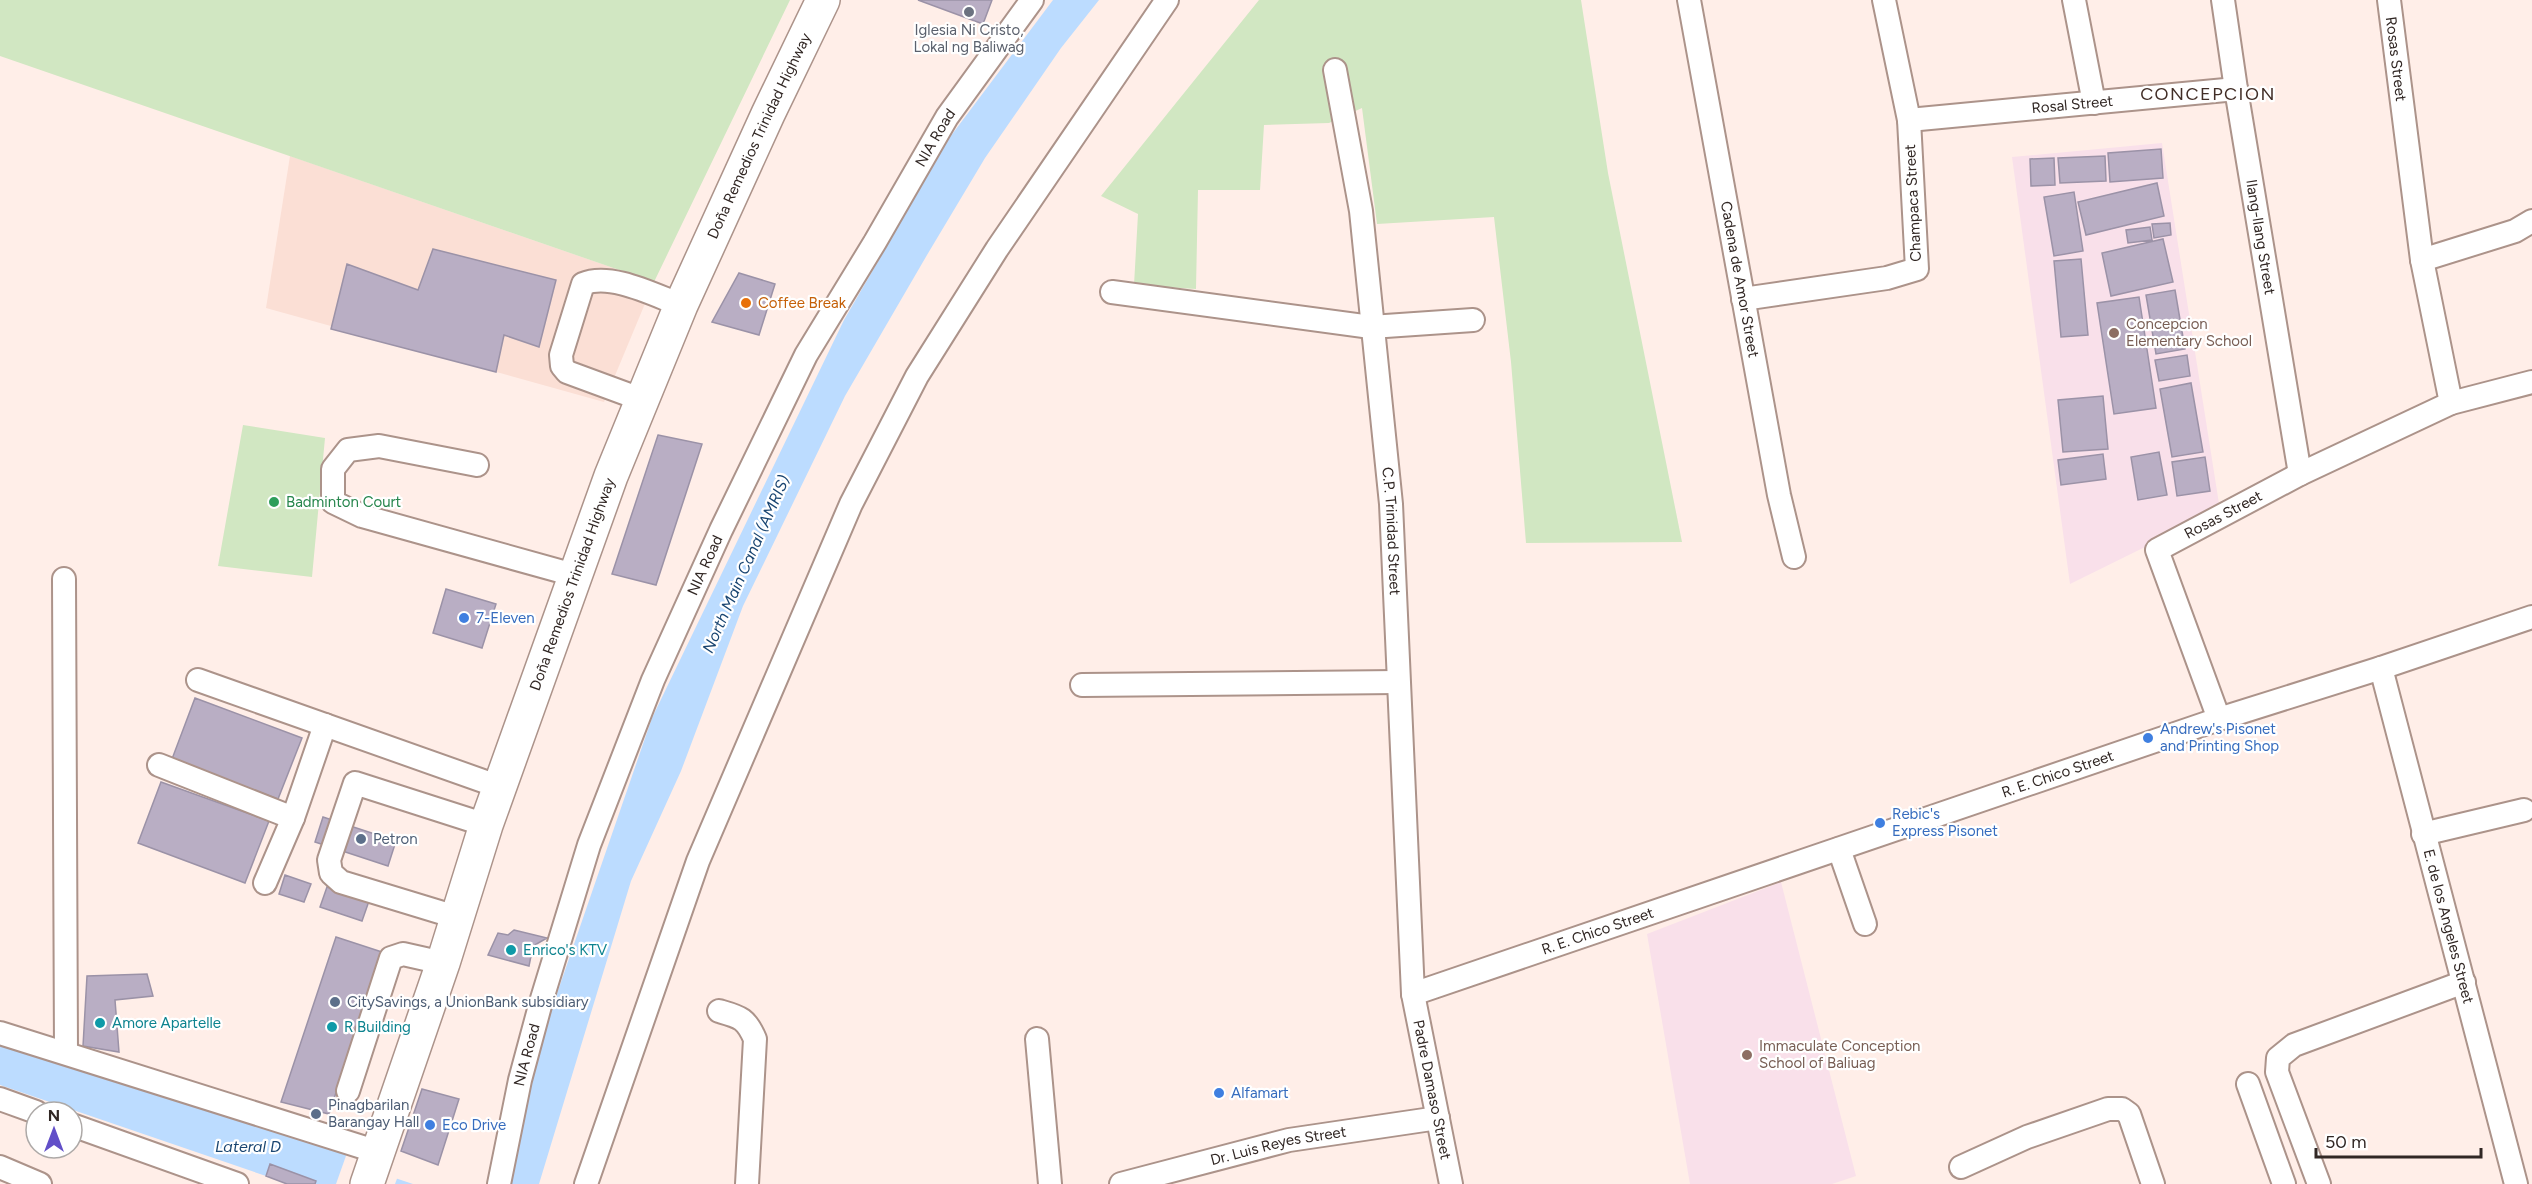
<svg xmlns="http://www.w3.org/2000/svg" width="2532" height="1184" viewBox="0 0 2532 1184" font-family="Figtree,sans-serif">
<style>
.built{fill:#fbdfd5}
.education{fill:#f9e0ea}
.green{fill:#d1e7c2}
.water{fill:#bcdcff}
.pier{fill:#ffeee8}
.building{fill:#b9aec4;stroke:#9b92a7;stroke-width:1.5}
.lines{fill:none;stroke-linecap:round;stroke-linejoin:round}
.minor-casing{stroke:#ac938a;stroke-width:26}
.highway-casing{stroke:#ac938a;stroke-width:36}
.minor{stroke:#fff;stroke-width:22}
.highway{stroke:#fff;stroke-width:33}
.worship-dot{fill:#6b7280;stroke:#fff;stroke-width:2}
.food-dot{fill:#e8710a;stroke:#fff;stroke-width:2}
.education-dot{fill:#8d6e63;stroke:#fff;stroke-width:2}
.leisure-dot{fill:#2e9e5b;stroke:#fff;stroke-width:2}
.shop-dot{fill:#3f7fe0;stroke:#fff;stroke-width:2}
.service-dot{fill:#5c6f8a;stroke:#fff;stroke-width:2}
.culture-dot{fill:#0f9aa8;stroke:#fff;stroke-width:2}
.labels{text-anchor:middle;dominant-baseline:central;stroke-width:4.5;stroke-linejoin:round;paint-order:stroke}
.worship-label{font-size:15px;fill:#5b616d;stroke:#fff}
.street-label{font-size:15px;fill:#312724;stroke:#fff}
.food-label{font-size:15px;fill:#c56008;stroke:#fff;text-anchor:start}
.education-label{font-size:15px;fill:#785e54;stroke:#fff;text-anchor:start}
.leisure-label{font-size:15px;fill:#27864d;stroke:#fff;text-anchor:start}
.shop-label{font-size:15px;fill:#366cbe;stroke:#fff;text-anchor:start}
.service-label{font-size:15px;fill:#4e5e75;stroke:#fff;text-anchor:start}
.culture-label{font-size:15px;fill:#0d838f;stroke:#fff;text-anchor:start}
.water-label{font-size:16px;font-style:italic;fill:#194571;stroke:#fff}
.quarter-label{font-size:18px;letter-spacing:1.5px;fill:#412d26;stroke:#fff}
</style>
<rect width="100%" height="100%" fill="#ffeee8"/>
<path class="built" d="M290 156 654 282 604 402 266 308Z"/>
<path class="education" d="M2162 143 2220 510 2070 584 2012 157Z
M1781 882 1856 1176 1832 1184H1690L1647 934Z"/>
<path class="green" d="M0 0H790L654 282 0 56Z
M1259 0H1581L1608 173 1682 542 1526 543 1511 362 1494 217 1377 224 1362 108 1329 123 1264 125 1260 190H1198L1196 289 1134 285 1138 214 1101 196Z
M243 425 325 438 312 577 218 566Z"/>
<path class="water" d="M1053 0H1099L1061 48 985 158 927 255 845 396 743 606 681 771 631 881 539 1184H508L542 1037 652 718 844 320 950 137Z
M0 1045 329 1147 383 1174 413 1184H315L270 1165 266 1176 0 1085Z"/>
<path class="pier" d="M347 1153 398 1176 395 1184H336Z"/>
<path class="building" d="M918 0H992L983 24Z
M2161 149 2163 178 2110 182 2108 153Z
M2105 156 2106 181 2060 183 2058 158Z
M2054 158 2055 185 2031 186 2030 159Z
M2157 183 2164 216 2086 235 2078 202Z
M2074 192 2083 251 2054 256 2044 197Z
M2170 223 2171 235 2154 238 2152 224Z
M2150 227 2152 240 2128 243 2126 230Z
M2163 239 2173 282 2111 296 2102 253Z
M433 249 556 280 539 347 504 335 496 372 331 329 347 264 418 290Z
M2081 259 2088 335 2061 337 2054 261Z
M739 273 775 284 759 335 712 322Z
M2175 290 2185 349 2156 354 2146 295Z
M2139 297 2156 408 2114 414 2097 303Z
M2187 355 2190 376 2159 381 2155 360Z
M2191 383 2203 452 2172 457 2160 389Z
M2103 396 2108 449 2063 452 2058 400Z
M658 435 702 444 656 585 612 574Z
M2159 452 2167 495 2138 500 2131 457Z
M2103 454 2106 479 2061 485 2058 460Z
M2205 457 2210 491 2177 496 2172 462Z
M446 589 496 604 482 648 433 633Z
M195 698 302 738 278 799 172 759Z
M161 782 269 821 245 883 138 843Z
M323 817 396 841 388 866 315 842Z
M285 875 311 884 304 902 279 894Z
M327 887 369 901 362 921 320 907Z
M514 930 547 938 533 946 529 966 488 955 498 933 508 935Z
M336 937 382 952 329 1114 281 1102Z
M147 974 153 996 115 1000 119 1052 83 1046 87 976Z
M422 1089 459 1099 438 1165 401 1151Z
M270 1164 316 1181 315 1184H287L266 1176Z"/>
<g class="lines">
<g class="minor-casing">
<g id="minor">
<path id="s1" d="M1689 0 1779 495 1794 557"/>
<path d="M2074 0 2094 103"/>
<path id="s2" d="M2223 0 2236 89 2300 474"/>
<path id="s3" d="M1335 70 1361 211 1391 504 1413 994 1451 1184"/>
<path id="s4" d="M1909 120 2236 89"/>
<path d="M2422 260 2515 231 2532 221"/>
<path d="M1112 292 1371 327 1473 320"/>
<path d="M1743 299 1887 278 1917 269 1909 120 1884 0"/>
<path d="M643 400 567 372 562 366 561 355 583 284C610 272 654 295 681 305"/>
<path d="M2451 403 2532 382"/>
<path d="M477 465 379 446 348 450 333 469V502L362 516 574 575"/>
<path d="M64 579 66 1053"/>
<path id="s5" d="M2381 668 2516 1184"/>
<path d="M198 680 500 787"/>
<path d="M1082 685 1398 682"/>
<path id="s6" d="M2219 719 2157 550 2300 474 2451 403 2422 260 2389 0"/>
<path d="M159 765 293 818"/>
<path d="M2423 834 2524 810"/>
<path d="M1839 849 1865 924"/>
<path d="M265 883 293 818 325 725"/>
<path d="M456 917 341 882 331 873 329 860 355 783 486 825"/>
<path id="s7" d="M1413 994 2219 719 2381 668 2532 617"/>
<path d="M719 1011C740 1017 746 1018 755 1039L747 1184"/>
<path d="M0 1033 378 1152"/>
<path d="M1037 1039 1050 1184"/>
<path d="M2248 1084 2284 1184"/>
<path d="M348 1091 391 958 403 954 443 963"/>
<path d="M0 1099 36 1112"/>
<path d="M72 1125 237 1184"/>
<path d="M0 1167 40 1184"/>
<path d="M1961 1167 2027 1137 2108 1109H2122L2129 1114 2153 1184"/>
<path id="s8" d="M499 1184 520 1080 541 1002 589 845 653 680 721 530 806 355 875 242 947 117 1032 0"/>
<path d="M586 1184 698 861 851 504 917 376 997 249 1167 0"/>
<path id="s9" d="M1121 1184 1289 1140 1438 1118"/>
<path d="M2319 1184 2277 1072 2278 1058 2294 1045 2464 982"/>
</g>
</g>
<g class="highway-casing">
<g id="highway">
<path id="s10" d="M367 1184 443 963 486 825 611 476 681 305 768 114 823 0"/>
</g>
</g>
<use href="#minor" class="minor"/>
<use href="#highway" class="highway"/>
</g>
<circle class="worship-dot" cx="969" cy="12" r="6"/>
<circle class="food-dot" cx="746" cy="303" r="6"/>
<g class="education-dot">
<circle cx="2114" cy="333" r="6"/>
<circle cx="1747" cy="1055" r="6"/>
</g>
<circle class="leisure-dot" cx="274" cy="502" r="6"/>
<g class="shop-dot">
<circle cx="464" cy="618" r="6"/>
<circle cx="2148" cy="738" r="6"/>
<circle cx="1880" cy="823" r="6"/>
<circle cx="1219" cy="1093" r="6"/>
<circle cx="430" cy="1125" r="6"/>
</g>
<g class="service-dot">
<circle cx="361" cy="839" r="6"/>
<circle cx="335" cy="1002" r="6"/>
<circle cx="316" cy="1114" r="6"/>
</g>
<g class="culture-dot">
<circle cx="511" cy="950" r="6"/>
<circle cx="100" cy="1023" r="6"/>
<circle cx="332" cy="1027" r="6"/>
</g>
<g class="labels">
<g class="worship-label">
<text x="969" y="30">Iglesia Ni Cristo,<tspan x="969" dy="17">Lokal ng Baliwag</tspan></text>
</g>
<g class="street-label">
<text transform="translate(2396 59) rotate(83)">Rosas Street</text>
<text stroke="none"><textPath href="#s4" startOffset="164">Rosal Street</textPath></text>
<text stroke="none"><textPath href="#s10" startOffset="1120">Doña Remedios Trinidad Highway</textPath></text>
<text stroke="none"><textPath href="#s8" startOffset="1140">NIA Road</textPath></text>
<text transform="translate(1913 203) rotate(-93)">Champaca Street</text>
<text stroke="none"><textPath href="#s2" startOffset="240">Ilang-Ilang Street</textPath></text>
<text stroke="none"><textPath href="#s1" startOffset="284">Cadena de Amor Street</textPath></text>
<text stroke="none"><textPath href="#s6" startOffset="255">Rosas Street</textPath></text>
<text stroke="none"><textPath href="#s3" startOffset="465">C.P. Trinidad Street</textPath></text>
<text stroke="none"><textPath href="#s8" startOffset="654">NIA Road</textPath></text>
<text stroke="none"><textPath href="#s10" startOffset="634">Doña Remedios Trinidad Highway</textPath></text>
<text stroke="none"><textPath href="#s7" startOffset="681">R. E. Chico Street</textPath></text>
<text stroke="none"><textPath href="#s5" startOffset="267">E. de los Angeles Street</textPath></text>
<text stroke="none"><textPath href="#s7" startOffset="195">R. E. Chico Street</textPath></text>
<text stroke="none"><textPath href="#s8" startOffset="132">NIA Road</textPath></text>
<text stroke="none"><textPath href="#s3" startOffset="1026">Padre Damaso Street</textPath></text>
<text stroke="none"><textPath href="#s9" startOffset="162">Dr. Luis Reyes Street</textPath></text>
</g>
<g class="food-label">
<text x="758" y="303">Coffee Break</text>
</g>
<g class="education-label">
<text x="2126" y="324">Concepcion<tspan x="2126" dy="17">Elementary School</tspan></text>
<text x="1759" y="1046">Immaculate Conception<tspan x="1759" dy="17">School of Baliuag</tspan></text>
</g>
<g class="leisure-label">
<text x="286" y="502">Badminton Court</text>
</g>
<g class="shop-label">
<text x="476" y="618">7-Eleven</text>
<text x="2160" y="729">Andrew's Pisonet<tspan x="2160" dy="17">and Printing Shop</tspan></text>
<text x="1892" y="814">Rebic's<tspan x="1892" dy="17">Express Pisonet</tspan></text>
<text x="1231" y="1093">Alfamart</text>
<text x="442" y="1125">Eco Drive</text>
</g>
<g class="service-label">
<text x="373" y="839">Petron</text>
<text x="347" y="1002">CitySavings, a UnionBank subsidiary</text>
<text x="328" y="1105">Pinagbarilan<tspan x="328" dy="17">Barangay Hall</tspan></text>
</g>
<g class="culture-label">
<text x="523" y="950">Enrico's KTV</text>
<text x="112" y="1023">Amore Apartelle</text>
<text x="344" y="1027">R Building</text>
</g>
<g class="water-label">
<text transform="translate(746 564) rotate(-66)">North Main Canal (AMRIS)</text>
<text x="248" y="1146">Lateral D</text>
</g>
<g class="quarter-label">
<text x="2208" y="94">CONCEPCION</text>
</g>
</g>
<g transform="translate(54 1130)"><circle r="28" fill="#ffffff" stroke="#ada9a7" stroke-width="1.5"/>
<path d="M0-4.5L10 22L0 15L-10 22Z" fill="#624fc8"/>
<text y="-9" font-size="16" font-weight="bold" text-anchor="middle" fill="#312724">N</text>
</g>
<path d="M2316 1148v9h165v-9" fill="none" stroke="#312724" stroke-width="3"/>
<text x="2325" y="1148" font-size="18" fill="#312724" stroke="#ffffff" stroke-width="4.5" paint-order="stroke">50 m</text>
</svg>
